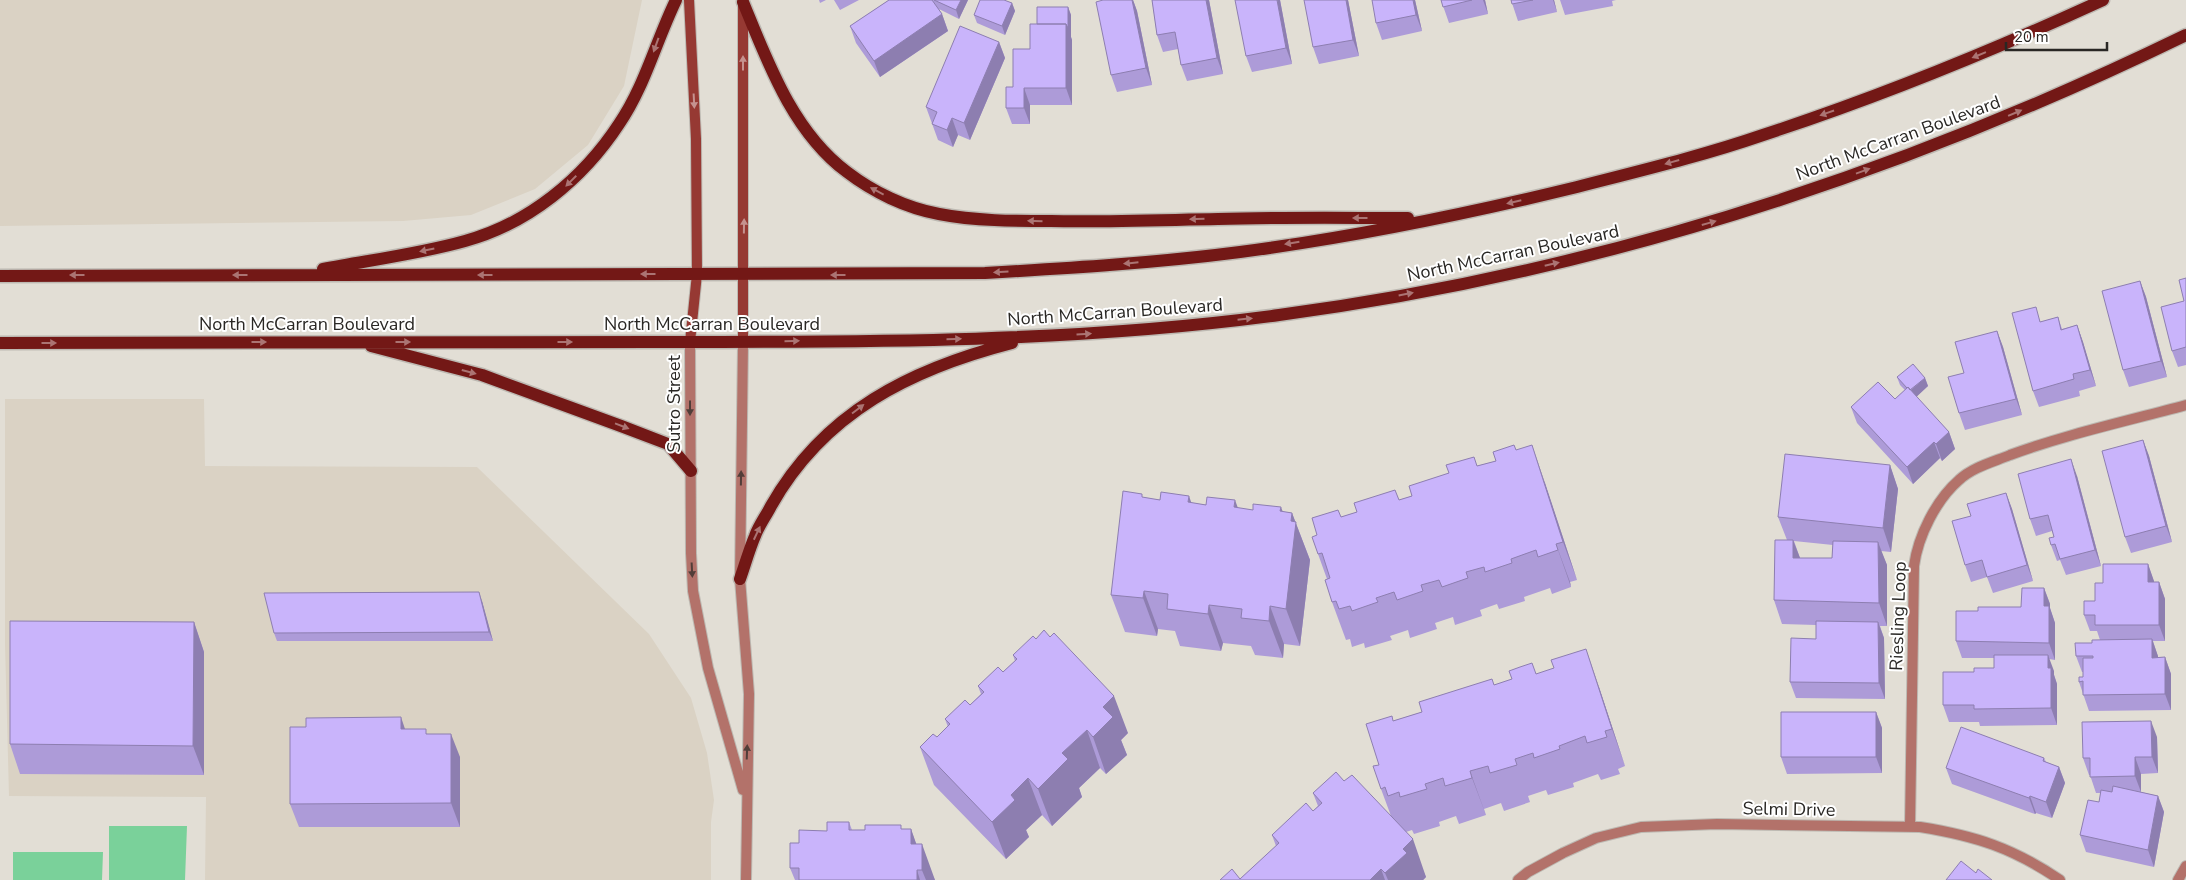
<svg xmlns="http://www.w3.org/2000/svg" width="2186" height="880" viewBox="0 0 2186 880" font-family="'Nunito Sans',sans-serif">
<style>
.built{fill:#dad2c4}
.green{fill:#7ad19a}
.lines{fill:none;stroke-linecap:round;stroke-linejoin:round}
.minor-casing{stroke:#bdb9b2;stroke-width:12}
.secondary-casing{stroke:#bdb9b2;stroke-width:12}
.primary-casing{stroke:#bdb9b2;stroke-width:15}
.minor{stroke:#b3726a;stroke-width:10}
.secondary{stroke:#963933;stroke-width:10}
.primary{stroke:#731816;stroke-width:12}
.wall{fill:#ad9bd8;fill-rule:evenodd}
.shaded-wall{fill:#8d7eb0}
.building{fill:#c9b4fb;stroke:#8d7eb0}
.oneway{fill:#ab7473}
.oneway2{fill:#c5928f}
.oneway3{fill:#523e39}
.labels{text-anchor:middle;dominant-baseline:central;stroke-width:4;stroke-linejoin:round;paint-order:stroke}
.street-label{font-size:18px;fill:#292724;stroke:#fff}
</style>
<rect width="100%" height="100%" fill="#e2ded5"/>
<path class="built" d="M0 0H642L624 86 588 145 535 189 471 215 403 221 0 226Z
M5 399H204L205 466 477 467 649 634 691 698 707 753 714 800 711 822V880H205L206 797 9 796 5 644Z"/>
<path class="green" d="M109 826H187L185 880H109Z
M13 852H103L102 880H13Z"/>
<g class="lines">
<g class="minor-casing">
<path id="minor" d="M690 342 691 553 693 591 708 668 743 790
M743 342 740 579 749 694 746 880
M1910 827 1914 566C1918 536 1936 500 1959 480 1973 467 1993 462 2010 455 2067 434 2127 421 2186 405
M1518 880 1528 872 1563 853 1596 838 1641 827 1717 824 1920 827C1976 836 2013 848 2060 880
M2178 880 2186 866"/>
</g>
<g class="secondary-casing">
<path id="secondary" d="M689 0 696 139 697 274 690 342
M743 342V6"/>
</g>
<g class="primary-casing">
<path id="primary" d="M743 2C768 63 793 132 847 172 873 192 906 208 939 214 975 221 1014 221 1051 221 1107 222 1162 220 1218 219 1281 217 1345 218 1408 218
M323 269C370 260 419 254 465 241 528 224 583 179 619 124 645 86 656 41 676 0
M0 276 985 273C1070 268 1155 263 1240 252 1354 237 1466 214 1577 187 1639 171 1702 156 1763 135 1879 97 1992 51 2103 0
M0 343C217 342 434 342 651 342 861 342 1070 343 1279 315 1595 273 1900 174 2186 35
M371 346 482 375 621 426 668 444 691 471
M740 579C745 565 749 550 755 536 759 525 766 516 771 506 824 412 911 369 1012 343"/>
</g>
<use href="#minor" class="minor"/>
<use href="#secondary" class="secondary"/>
<use href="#primary" class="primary"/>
</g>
<path class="wall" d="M819 0H826L820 3Z
M834 0H859L840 10Z
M889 0H968L959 19 939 9 942 14 948 31 880 77 856 43 850 26Z
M1103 0H1133L1137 11 1152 85 1117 92 1111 75Z
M1152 0H1209L1223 74 1187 81 1181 65 1178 49 1163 52 1157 35Z
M1280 0 1292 64 1252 72 1246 56Z
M1348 0 1359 56 1319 64 1313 47Z
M1415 0 1422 31 1382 40 1376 23Z
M1441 0H1485L1488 14 1449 23Z
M1511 0H1554L1557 12 1518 21Z
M1560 0H1616L1612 1 1613 6 1565 15Z
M1012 3 1015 11 1005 35 977 23 974 15Z
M1068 7 1071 15V37L1072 40V105H1030V124H1012L1006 108 1013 87 1030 49 1037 24Z
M999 42 1005 58 970 140 958 135 953 147 938 140 926 107Z
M2186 278V365L2178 367 2172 351 2184 301Z
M2140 281 2146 297 2167 377 2129 387 2123 370Z
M2058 317 2062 329 2077 325 2083 342 2096 386 2079 391 2080 396 2039 407 2033 391 2041 322Z
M1997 331 2003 347 2022 415 1965 430 1959 413 1964 373Z
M1897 377 1925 378 1928 386 1916 397 1949 432 1955 449 1942 461 1940 458 1913 484 1857 423 1851 407 1895 399 1905 390 1900 385Z
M2143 440 2149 456 2172 542 2131 553 2125 537Z
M1516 450 1545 483 1577 580 1570 582 1571 587 1552 594 1550 588 1524 597 1525 601 1499 609 1497 604 1480 610 1482 616 1455 625 1453 617 1435 623 1437 629 1410 638 1408 630 1390 636 1392 640 1365 648 1364 643 1352 647 1350 639 1346 640 1332 602 1327 579 1318 554 1317 535 1341 517 1412 496 1477 466 1496 461Z
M1890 465 1898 489 1891 552 1881 551 1887 565V626H1880L1884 638 1885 699 1796 698 1790 682 1816 639V625L1782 624 1774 600 1787 540 1778 517ZM1794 541 1833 545 1832 558H1800Z
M2077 476 2101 566 2066 575 2060 560 2057 561 2051 545 2054 537 2052 531 2036 536 2030 519Z
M2006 493 2012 509 2033 581 1993 593 1987 577 1971 582 1965 565 1971 516Z
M1143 498 1253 510 1292 513 1310 560 1300 646 1284 644 1283 658 1255 655 1251 646 1223 643 1221 651 1180 646 1175 631 1158 629 1157 636 1125 632 1111 595Z
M2148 564 2154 582H2159L2165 599V641H2153L2158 657H2165L2171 674V710L2089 711 2079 682 2083 677V672H2082L2076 656 2092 643 2100 640 2097 631H2090L2084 615 2095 601 2103 583Z
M2044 588 2050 604V608L2055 623V660L2049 659 2057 684V725L1980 726 1979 722H1949L1943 705 1974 672 1994 668V658H1962L1956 641 1978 611 2021 607Z
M482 601 493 641H277L274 633Z
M194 622 204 652V775L20 774 10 744Z
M1013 655 1128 733 1121 740 1127 755 1106 774 1100 768 1079 788 1082 797 1052 826 1042 815 1026 830 1029 837 1006 859 934 785 920 747 937 737 948 727 945 719 970 705 981 694 978 686 1003 672 1015 661Z
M1536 674 1599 687 1625 766 1618 769 1620 774 1601 780 1598 774 1573 783 1574 787 1548 795 1546 790 1528 796 1530 802 1504 811 1501 803 1484 809 1486 815 1459 824 1456 816 1439 822 1440 826 1414 834 1412 830 1406 832 1426 877 1423 880H1220L1240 879 1276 846 1272 835 1313 811 1318 806 1313 793 1344 781 1391 816 1381 789 1379 765 1393 721 1422 712 1494 685Z
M1876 712 1882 728V773L1787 774 1781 757Z
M405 729 428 734 460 757V827H299L290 804Z
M2157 737 2158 773 2141 774V792L2158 796 2164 812 2154 867 2086 852 2080 835 2099 802 2101 793H2096L2090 775H2089L2083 758Z
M2044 758 2046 762 2059 767 2065 783 2052 818 2036 813 2035 814 1952 784 1946 768Z
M849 822 852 830 911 829 916 844 935 880H795L790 868 799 843Z"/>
<path class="shaded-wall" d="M961 0H968L959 19 956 10Z
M1132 0H1133L1137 11 1152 85 1146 68Z
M1206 0H1209L1223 74 1217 58Z
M1277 0H1280L1292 64 1286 48Z
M1346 0H1348L1359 56 1353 40Z
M1413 0H1415L1422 31 1416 15Z
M1483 0H1485L1488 14Z
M1553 0H1554L1557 12Z
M1012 3 1015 11 1005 35 1002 26Z
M1068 7 1071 15V37L1072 40V105L1066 88V24Z
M942 14 948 31 880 77 874 61Z
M999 42 1005 58 970 140 964 123Z
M1024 88 1030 105V124L1024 108Z
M952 118 958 135 953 147 947 130Z
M2140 281 2146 297 2167 377 2161 361Z
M2077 325 2083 342 2096 386 2090 370Z
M1997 331 2003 347 2022 415 2016 399Z
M1925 378 1928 386 1913 400 1910 391Z
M1949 432 1955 449 1942 461 1936 444Z
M2143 440 2149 456 2172 542 2166 526Z
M1934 442 1940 458 1913 484 1907 467Z
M1532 445 1545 483 1577 580 1563 542Z
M2071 459 2077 476 2101 566 2095 550Z
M1890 465 1898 489 1891 552 1883 528Z
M2006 493 2012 509 2033 581 2027 565Z
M1189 496 1202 533 1188 502Z
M1235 500 1249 538 1234 507Z
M1281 507 1294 542 1291 521 1292 513 1310 560 1300 646 1286 609 1280 511Z
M1793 540 1802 563 1793 558Z
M1878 542 1887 565V626L1879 603Z
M1556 544 1570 582 1571 587 1558 550Z
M2148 564 2154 581V599L2148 582Z
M2159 582 2165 599V641L2159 625Z
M2044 588 2050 604V608L2055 623V660L2049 643 2044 606Z
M1144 591 1158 629 1157 636 1143 598Z
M479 592 482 601 493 641 489 632Z
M1209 605 1223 643 1221 651 1208 614Z
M1270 606 1284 644 1283 658 1269 621Z
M194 622 204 652V775L193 746Z
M1878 622 1884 638 1885 699 1879 683Z
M2152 639 2158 656V674L2152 658Z
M1586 649 1599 687 1625 766 1612 729Z
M2048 655 2054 671V675L2057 684V725L2051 708 2048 668Z
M2165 657 2171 674V710L2165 694Z
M1114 696 1128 733 1121 740 1127 755 1106 774 1093 737 1103 707Z
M1876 712 1882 728V773L1876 757Z
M401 717 409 741 401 729Z
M2151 721 2157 737 2158 773 2152 757Z
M1087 730 1100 768 1079 788 1082 797 1052 826 1038 789 1062 753Z
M451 734 460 757V827L451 803Z
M2135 757 2141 774V792L2135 776Z
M2059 767 2065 783 2052 818 2046 802Z
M1470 771 1486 815 1472 778Z
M1028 778 1042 815 1026 830 1029 837 1006 859 992 822 1011 795Z
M2030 796 2036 813 2035 814 2029 798Z
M2158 796 2164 812 2154 867 2148 850Z
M911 829 922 860V844L935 880H926L911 844Z
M1413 839 1426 877 1423 880H1388L1385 873 1403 849Z
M1381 869 1385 880H1370Z
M917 870 920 880H917Z"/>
<path class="building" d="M889 0H932L942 14 874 61 850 26Z
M934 0H961L956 10Z
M980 0H1004L1012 3 1002 26 974 15Z
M1103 0H1132L1146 68 1111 75 1096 2Z
M1152 0H1206L1217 58 1181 65 1175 32 1157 35Z
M1235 0H1277L1286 48 1246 56Z
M1304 0H1346L1353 40 1313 47Z
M1372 0H1413L1416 15 1376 23Z
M1441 0H1472L1443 7Z
M1511 0H1533L1512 4Z
M1037 7H1068V28L1066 24H1037Z
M1030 24H1066V88H1024V108H1006V87H1013V49H1030Z
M960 26 999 42 964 123 952 118 947 130 932 124 937 112 926 107Z
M2186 278V347L2172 351 2161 307 2184 301 2179 280Z
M2140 281 2161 361 2123 370 2102 291Z
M2036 307 2040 322 2058 317 2061 330 2077 325 2090 370 2073 374 2074 379 2033 391 2012 313Z
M1997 331 2016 399 1959 413 1948 377 1964 373 1955 342Z
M1913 364 1925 378 1910 390 1908 387 1907 388 1897 377Z
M1878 382 1895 399 1908 387 1949 432 1936 444 1934 442 1907 467 1851 407Z
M2143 440 2166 526 2125 537 2102 451Z
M1514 445 1516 450 1532 445 1563 542 1556 544 1558 550 1538 557 1536 550 1511 559 1512 563 1485 572 1484 567 1466 572 1468 578 1442 587 1439 580 1421 585 1423 591 1397 600 1394 592 1376 598 1378 602 1352 611 1350 606 1339 609 1336 601 1332 602 1325 580 1330 578 1322 553 1318 554 1312 537 1317 535 1312 518 1338 510 1341 517 1357 512 1354 503 1395 490 1399 500 1412 496 1409 486 1449 473 1446 465 1474 457 1477 466 1496 461 1493 452Z
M1785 454 1890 465 1883 528 1778 517Z
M2071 459 2095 550 2060 559 2055 544 2051 545 2049 538 2054 537 2048 515 2030 519 2018 474Z
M1123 491 1142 494V497L1160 500 1161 492 1189 496 1188 502 1206 505 1207 497 1235 500 1234 507 1253 510V504L1281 507 1280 511 1292 513 1291 521 1296 522 1286 609 1270 606 1269 621 1241 618 1242 609 1209 605 1208 614 1167 609 1168 594 1144 591 1143 598 1111 595Z
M2006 493 2027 565 1987 577 1982 560 1965 565 1952 521 1971 516 1967 504Z
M1775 540H1793V558H1832L1833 541 1878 542 1879 603 1774 600Z
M2103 564H2148V582H2159V625H2095V615H2084V601H2095V583H2103Z
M2022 588H2044V606H2049V643L1956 641V611H1978V607H2021Z
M479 592 489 632 274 633 264 593Z
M10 621 194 622 193 746 10 744Z
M1816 621 1878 622 1879 683 1790 682 1791 638 1816 639Z
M1044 630 1050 637 1054 633 1114 696 1103 707 1113 717 1093 737 1087 730 1062 753 1068 759 1038 789 1028 778 1011 795 1015 800 992 822 920 747 933 734 937 737 950 724 945 719 965 700 970 705 984 692 978 686 998 667 1003 672 1017 659 1013 655 1033 636 1036 639Z
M2152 639V658L2165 657V694L2083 695V681L2079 682V677H2083V658H2093V656H2076L2075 643H2092V640Z
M1586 649 1612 729 1605 731 1607 737 1587 743 1585 736 1559 746 1560 749 1534 758 1533 753 1515 759 1517 765 1490 773 1488 766 1470 771 1472 778 1445 786 1443 778 1425 784 1427 789 1400 797 1399 792 1388 796 1385 787 1381 789 1373 766 1379 765 1366 724 1392 716 1393 721 1422 712 1419 702 1492 679 1494 685 1512 679 1509 671 1520 667 1532 663 1536 674 1554 668 1551 660Z
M1994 655H2048V668H2051V708L1974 709V705H1943V672H1974V668H1994Z
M1781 712H1876V757H1781Z
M401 717V729H426V734H451V803L290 804V727H306V718Z
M2151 721 2152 757H2135V776L2090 777V758H2083L2082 722Z
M1961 727 2044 758 2043 761 2059 767 2046 802 2030 796 2029 798 1946 768Z
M1336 772 1344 781 1352 775 1413 839 1403 849 1407 853 1385 873 1381 869 1370 880H1220L1232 869 1240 879 1279 843 1272 835 1306 803 1313 811 1322 803 1313 793Z
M2113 786 2158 796 2148 850 2080 835 2088 800 2099 802 2101 790 2112 792Z
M827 822H849V830H865V825H901V829H911V844H922V870H917V880H799V868H790V843H799V830L827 831Z
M1961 861 1976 873 1978 869 1992 880H1946Z"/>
<defs><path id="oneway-solid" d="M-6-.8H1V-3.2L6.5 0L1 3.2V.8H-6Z" transform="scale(1.25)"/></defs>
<g class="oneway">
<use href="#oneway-solid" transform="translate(656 45) rotate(110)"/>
<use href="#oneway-solid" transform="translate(1979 55) rotate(158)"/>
<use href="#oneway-solid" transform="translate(1827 113) rotate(161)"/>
<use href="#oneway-solid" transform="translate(2015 113) rotate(-23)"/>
<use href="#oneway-solid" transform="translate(1672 162) rotate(164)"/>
<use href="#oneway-solid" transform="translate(1863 171) rotate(-20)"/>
<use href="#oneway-solid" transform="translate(571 181) rotate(135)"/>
<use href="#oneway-solid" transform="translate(877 191) rotate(-152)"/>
<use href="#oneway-solid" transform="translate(1514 202) rotate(167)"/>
<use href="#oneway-solid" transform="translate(1360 218) rotate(180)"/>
<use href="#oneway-solid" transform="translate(1197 219) rotate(178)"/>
<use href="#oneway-solid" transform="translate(1035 221) rotate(-179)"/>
<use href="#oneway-solid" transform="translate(1709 223) rotate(-16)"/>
<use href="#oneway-solid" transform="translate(1292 243) rotate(171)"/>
<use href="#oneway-solid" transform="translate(427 250) rotate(168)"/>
<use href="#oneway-solid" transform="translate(1131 263) rotate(174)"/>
<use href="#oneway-solid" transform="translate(1552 264) rotate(-13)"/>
<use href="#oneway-solid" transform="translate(1001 272) rotate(177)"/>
<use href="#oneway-solid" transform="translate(648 274) rotate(180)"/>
<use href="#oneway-solid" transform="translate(77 275) rotate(180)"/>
<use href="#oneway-solid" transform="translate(240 275) rotate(180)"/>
<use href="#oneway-solid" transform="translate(485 275) rotate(180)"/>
<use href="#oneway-solid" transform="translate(838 275) rotate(180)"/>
<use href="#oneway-solid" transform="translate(1406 294) rotate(-11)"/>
<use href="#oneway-solid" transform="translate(1245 319) rotate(-6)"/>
<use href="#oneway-solid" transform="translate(1084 334) rotate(-4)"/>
<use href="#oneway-solid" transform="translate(954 339) rotate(-1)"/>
<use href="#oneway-solid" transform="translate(792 341) rotate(-1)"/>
<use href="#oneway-solid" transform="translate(259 342)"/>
<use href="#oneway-solid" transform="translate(403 342)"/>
<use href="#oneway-solid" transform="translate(565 342)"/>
<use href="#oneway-solid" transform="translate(49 343)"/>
<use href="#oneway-solid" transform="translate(469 372) rotate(15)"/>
<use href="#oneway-solid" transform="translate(858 409) rotate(-37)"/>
<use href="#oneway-solid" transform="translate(622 426) rotate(21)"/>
<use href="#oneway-solid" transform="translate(757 533) rotate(-65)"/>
</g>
<g class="oneway2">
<use href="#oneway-solid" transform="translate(743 63) rotate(-90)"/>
<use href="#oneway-solid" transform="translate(694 101) rotate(87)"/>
<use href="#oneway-solid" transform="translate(744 226) rotate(-89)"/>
</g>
<g class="oneway3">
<use href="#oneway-solid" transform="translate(690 408) rotate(90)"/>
<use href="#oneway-solid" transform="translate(741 478) rotate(-89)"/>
<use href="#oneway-solid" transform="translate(692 570) rotate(87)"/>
<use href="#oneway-solid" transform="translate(747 752) rotate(-88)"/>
</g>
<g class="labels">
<g class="street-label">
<text transform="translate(1898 138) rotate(-20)">North McCarran Boulevard</text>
<text transform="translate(1513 253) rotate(-12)">North McCarran Boulevard</text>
<text transform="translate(1115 312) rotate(-4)">North McCarran Boulevard</text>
<text x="307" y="324">North McCarran Boulevard</text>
<text x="712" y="324">North McCarran Boulevard</text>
<text transform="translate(674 404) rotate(-90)">Sutro Street</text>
<text transform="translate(1898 616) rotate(-88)">Riesling Loop</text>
<text transform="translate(1789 809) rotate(1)">Selmi Drive</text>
</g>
</g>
<path d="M2006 42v8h101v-8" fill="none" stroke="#292724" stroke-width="2.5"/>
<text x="2014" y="42" font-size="15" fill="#292724" stroke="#ffffff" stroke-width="4" paint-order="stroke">20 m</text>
</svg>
